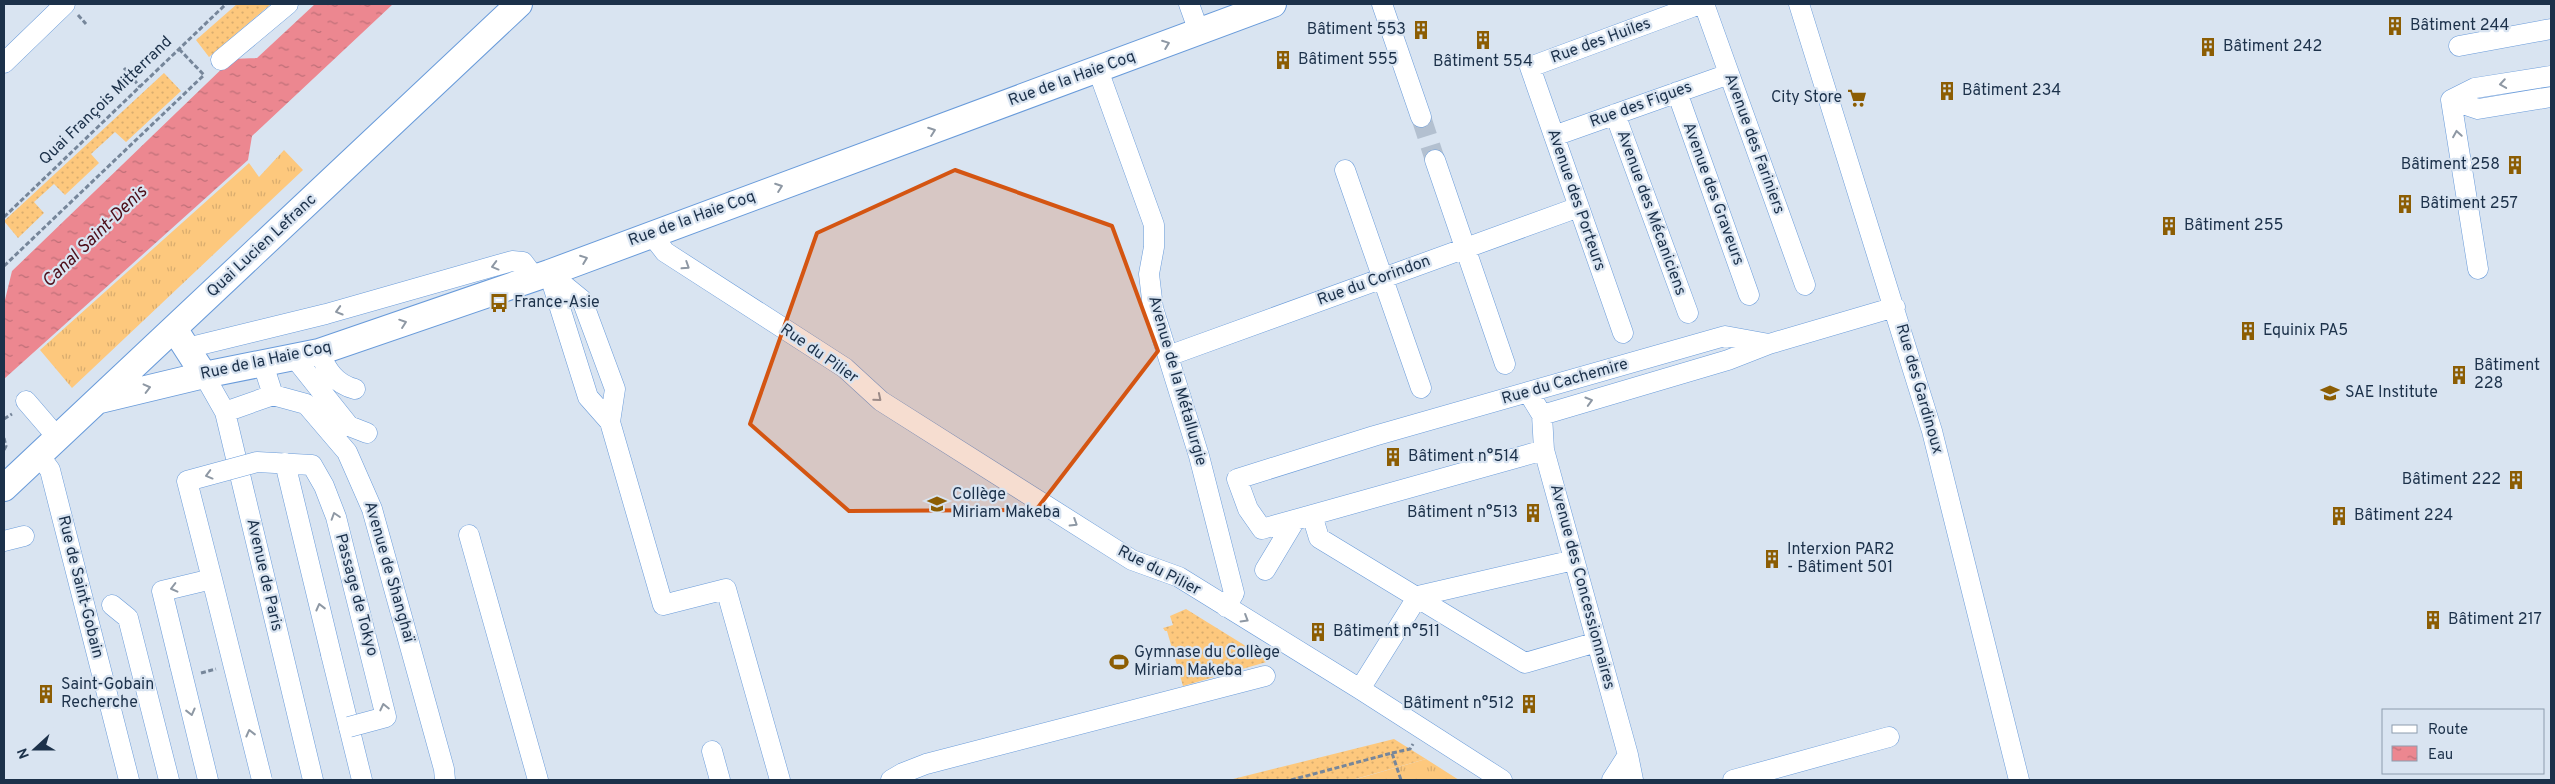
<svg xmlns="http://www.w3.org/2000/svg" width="2555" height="784" viewBox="0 0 2555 784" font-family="Overpass,sans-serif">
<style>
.grass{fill:url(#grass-tufts)}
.garden{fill:url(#garden-dots)}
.water{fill:url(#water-ripples)}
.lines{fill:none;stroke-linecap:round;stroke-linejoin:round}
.minor-tunnel{stroke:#b3c0d0;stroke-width:20;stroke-dasharray:20 10;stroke-linecap:butt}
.minor-casing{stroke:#699bda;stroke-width:21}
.major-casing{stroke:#699bda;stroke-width:28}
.path{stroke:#76869a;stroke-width:3;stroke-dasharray:5 2.5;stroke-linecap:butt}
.minor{stroke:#fff;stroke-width:20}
.major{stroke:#fff;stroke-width:26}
.minor-bridge-casing{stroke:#699bda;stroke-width:21;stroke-linecap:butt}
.minor-bridge{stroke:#fff;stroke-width:20}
.oneway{stroke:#8e98a4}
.marked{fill:#d45512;fill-opacity:0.2;stroke:#d45512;stroke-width:4;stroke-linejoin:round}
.labels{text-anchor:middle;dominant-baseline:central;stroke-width:4.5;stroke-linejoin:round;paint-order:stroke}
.poi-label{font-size:16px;fill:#1c314a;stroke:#d9e4f1;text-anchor:start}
.street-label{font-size:16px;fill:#1c314a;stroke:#d9e4f1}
.water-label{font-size:18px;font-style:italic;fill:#4d0e1a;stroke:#d9e4f1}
</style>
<defs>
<pattern id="grass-tufts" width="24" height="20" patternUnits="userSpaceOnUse" patternTransform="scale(1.25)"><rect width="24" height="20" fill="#fdc87d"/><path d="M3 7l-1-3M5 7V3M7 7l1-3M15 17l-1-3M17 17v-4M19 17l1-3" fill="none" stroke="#d8ac6e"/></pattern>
<pattern id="garden-dots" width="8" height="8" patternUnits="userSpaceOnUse" patternTransform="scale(1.25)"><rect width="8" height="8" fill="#fdc87d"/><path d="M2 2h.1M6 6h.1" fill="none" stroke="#d8ac6e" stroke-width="1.8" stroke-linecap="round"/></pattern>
<pattern id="water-ripples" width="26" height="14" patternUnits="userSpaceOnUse" patternTransform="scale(1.25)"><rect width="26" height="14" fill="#ec8790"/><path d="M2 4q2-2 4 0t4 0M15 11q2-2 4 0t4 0" fill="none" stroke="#be6f78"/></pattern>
</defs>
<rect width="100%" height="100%" fill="#d9e4f1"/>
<path class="grass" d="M284 150 303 170 72 388 40 350 249 163 259 177Z
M1426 759 1459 780H1353Z"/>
<path class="garden" d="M237 4H271L209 57 196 40Z
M164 73 181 91 126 142 115 132 91 154 99 163 65 195 54 184 34 202 44 213 18 238 4 221Z
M1186 609 1270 661 1183 686 1167 631H1165L1163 628 1173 625 1170 616Z
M1394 739 1426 759 1352 780H1229Z"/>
<path class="water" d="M315 4H393L252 136 248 160 4 379V304L12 271 232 59 257 58Z"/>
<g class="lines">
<path class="minor-tunnel" d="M1421 117 1435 160"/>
<g class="minor-casing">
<path id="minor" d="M1189 4 1199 32
M1382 4 1421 117
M1704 4 1805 285
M1799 4 1932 431 2019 780
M2459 46 2551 29
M221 60 288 4
M4 63 65 4
M1098 70 1154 225V247L1149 274 1153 308 1199 456 1234 593 1226 607
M2551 76 2475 88 2451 100 2478 109 2551 97
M1677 92 1749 295
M2451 100 2478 269
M1615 114 1688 313
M1554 136 1729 74
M1435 160 1505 364
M1345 170 1421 388
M651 234 665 252 845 368 881 401 1132 560 1179 577 1360 689 1502 780
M549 273 582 300 615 389 610 422 588 397Z
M1623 333 1530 67 1700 4
M187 348 326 314 512 261 523 262 535 278
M319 352C327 370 335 384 355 389
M1168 356 1579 207
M294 357 349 426 367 433
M263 364 273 395
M204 375 225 412 313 780
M1528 392 1542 415 1544 450 1628 755 1612 780
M26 401 57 437
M225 412 273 395 306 404 347 452 372 509 444 769 445 780
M1542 415 1728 360 1769 344
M610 422 663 605 726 589 780 780
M1544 450 1262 529 1248 509 1237 479 1374 436 1725 336 1769 344 1895 307
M39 455 50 470 129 780
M1312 515 1319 538 1525 663 1597 642
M469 535 538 780
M4 541 24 536
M1265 570 1295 520
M112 605 128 618 169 780
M331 654 362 780
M180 665 208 780
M1360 689 1418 596 1574 560
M712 751 720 780
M1628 755 1633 780
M891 780 903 773 926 764 1265 676
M1733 780 1889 737"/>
</g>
<g class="major-casing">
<path id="major" d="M175 330 204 375
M100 400 204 375 319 352 549 273 1273 4
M4 488 519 4"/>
</g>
<path class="path" d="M78 15 86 24
M179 49 204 75
M124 68 140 87
M4 217 226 4
M4 266 204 75
M4 419 12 414
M4 438 6 446 4 450
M201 673 216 669
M1392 753 1410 749 1413 744
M1291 780 1392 753 1401 780"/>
<use href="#minor" class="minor"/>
<use href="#major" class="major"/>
<g class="minor-bridge-casing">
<path id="minor-bridge" d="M285 463 331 654
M212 579 262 780
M180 665 162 591 212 579 187 481 257 462 312 465 324 486 336 517 386 717 349 727"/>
</g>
<use href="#minor-bridge" class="minor-bridge"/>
</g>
<defs><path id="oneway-chevron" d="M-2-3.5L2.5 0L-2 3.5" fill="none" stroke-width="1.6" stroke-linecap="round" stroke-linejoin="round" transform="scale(1.25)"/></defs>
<g class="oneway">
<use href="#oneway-chevron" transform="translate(1166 44) rotate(-21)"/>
<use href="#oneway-chevron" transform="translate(2503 84) rotate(171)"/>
<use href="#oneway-chevron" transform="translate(932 131) rotate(-20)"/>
<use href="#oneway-chevron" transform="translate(2457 134) rotate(-99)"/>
<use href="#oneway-chevron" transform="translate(779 187) rotate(-20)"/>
<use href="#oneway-chevron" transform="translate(584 259) rotate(-21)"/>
<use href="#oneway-chevron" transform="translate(495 266) rotate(165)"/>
<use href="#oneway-chevron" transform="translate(686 266) rotate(33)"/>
<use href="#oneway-chevron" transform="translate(339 311) rotate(164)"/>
<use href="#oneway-chevron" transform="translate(403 323) rotate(-19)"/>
<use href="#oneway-chevron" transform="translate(147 388) rotate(-14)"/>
<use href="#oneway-chevron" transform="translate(878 398) rotate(40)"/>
<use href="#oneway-chevron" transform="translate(1589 401) rotate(-16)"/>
<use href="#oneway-chevron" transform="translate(209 475) rotate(165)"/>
<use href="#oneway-chevron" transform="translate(335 516) rotate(-108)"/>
<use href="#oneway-chevron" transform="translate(1074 523) rotate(32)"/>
<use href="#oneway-chevron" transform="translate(174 588) rotate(166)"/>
<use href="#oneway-chevron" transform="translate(320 607) rotate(-104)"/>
<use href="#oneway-chevron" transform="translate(1245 619) rotate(31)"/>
<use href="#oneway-chevron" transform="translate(384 707) rotate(-103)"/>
<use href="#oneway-chevron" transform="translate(191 712) rotate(76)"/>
<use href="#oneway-chevron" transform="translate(250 733) rotate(-104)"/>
</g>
<path class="marked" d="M955 170 1112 226 1158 351 1036 510 849 511 750 424 817 233Z"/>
<defs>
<g id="building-bare" transform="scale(1.5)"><path d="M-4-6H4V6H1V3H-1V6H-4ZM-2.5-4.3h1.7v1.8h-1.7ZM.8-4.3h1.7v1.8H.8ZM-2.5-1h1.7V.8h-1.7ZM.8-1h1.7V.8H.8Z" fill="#8c5d03" stroke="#d9e4f1" stroke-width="2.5" paint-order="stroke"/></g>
<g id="supermarket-bare" transform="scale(1.5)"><path d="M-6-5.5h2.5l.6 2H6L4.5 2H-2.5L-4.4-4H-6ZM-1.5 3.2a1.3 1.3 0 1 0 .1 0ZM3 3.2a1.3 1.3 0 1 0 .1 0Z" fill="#8c5d03" stroke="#d9e4f1" stroke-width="2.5" paint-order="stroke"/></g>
<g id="bus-bare" transform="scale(1.5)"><path d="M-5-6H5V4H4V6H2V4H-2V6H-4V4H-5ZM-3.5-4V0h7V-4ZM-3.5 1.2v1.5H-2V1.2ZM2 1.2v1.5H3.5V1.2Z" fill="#8c5d03" stroke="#d9e4f1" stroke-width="2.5" paint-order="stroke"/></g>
<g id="university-bare" transform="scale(1.5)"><path d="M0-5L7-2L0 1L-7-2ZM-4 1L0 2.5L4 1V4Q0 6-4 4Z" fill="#8c5d03" stroke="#d9e4f1" stroke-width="2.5" paint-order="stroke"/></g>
<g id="school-bare" transform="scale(1.5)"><path d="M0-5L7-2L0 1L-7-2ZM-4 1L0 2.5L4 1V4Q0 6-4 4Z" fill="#8c5d03" stroke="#d9e4f1" stroke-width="2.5" paint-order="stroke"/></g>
<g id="stadium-bare" transform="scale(1.5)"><path d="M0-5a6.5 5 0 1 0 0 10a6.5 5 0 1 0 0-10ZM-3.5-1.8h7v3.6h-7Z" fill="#8c5d03" stroke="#d9e4f1" stroke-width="2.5" paint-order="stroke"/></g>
</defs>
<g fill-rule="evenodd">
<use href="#building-bare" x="2395" y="26"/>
<use href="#building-bare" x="1421" y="30"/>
<use href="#building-bare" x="1483" y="40"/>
<use href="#building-bare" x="2208" y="47"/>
<use href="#building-bare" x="1283" y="60"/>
<use href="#building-bare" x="1947" y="91"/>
<use href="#supermarket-bare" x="1857" y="98"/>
<use href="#building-bare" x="2515" y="165"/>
<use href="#building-bare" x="2405" y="204"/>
<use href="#building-bare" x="2169" y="226"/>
<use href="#bus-bare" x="499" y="303"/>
<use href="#building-bare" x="2248" y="331"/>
<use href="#building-bare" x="2459" y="375"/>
<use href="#university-bare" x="2330" y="393"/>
<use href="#building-bare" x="1393" y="457"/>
<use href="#building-bare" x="2516" y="480"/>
<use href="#school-bare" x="937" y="504"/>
<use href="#building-bare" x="1533" y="513"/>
<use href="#building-bare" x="2339" y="516"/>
<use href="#building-bare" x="1772" y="559"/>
<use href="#building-bare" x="2433" y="620"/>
<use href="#building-bare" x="1318" y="632"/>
<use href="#stadium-bare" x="1119" y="662"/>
<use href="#building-bare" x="46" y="694"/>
<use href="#building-bare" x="1529" y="704"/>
</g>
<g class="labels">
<g class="poi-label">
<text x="2410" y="26">Bâtiment 244</text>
<text x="1406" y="30" text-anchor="end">Bâtiment 553</text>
<text x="2223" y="47">Bâtiment 242</text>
<text x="1298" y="60">Bâtiment 555</text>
<text x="1483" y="62" text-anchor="middle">Bâtiment 554</text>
<text x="1962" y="91">Bâtiment 234</text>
<text x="1842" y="98" text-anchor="end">City Store</text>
<text x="2500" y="165" text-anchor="end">Bâtiment 258</text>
<text x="2420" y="204">Bâtiment 257</text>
<text x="2184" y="226">Bâtiment 255</text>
<text x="514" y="303">France-Asie</text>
<text x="2263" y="331">Equinix PA5</text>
<text x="2474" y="366">Bâtiment<tspan x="2474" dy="18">228</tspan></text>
<text x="2345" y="393">SAE Institute</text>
<text x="1408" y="457">Bâtiment n°514</text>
<text x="2501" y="480" text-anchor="end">Bâtiment 222</text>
<text x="952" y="495">Collège<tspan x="952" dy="18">Miriam Makeba</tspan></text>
<text x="1518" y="513" text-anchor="end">Bâtiment n°513</text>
<text x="2354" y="516">Bâtiment 224</text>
<text x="1787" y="550">Interxion PAR2<tspan x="1787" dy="18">- Bâtiment 501</tspan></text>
<text x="2448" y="620">Bâtiment 217</text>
<text x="1333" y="632">Bâtiment n°511</text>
<text x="1134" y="653">Gymnase du Collège<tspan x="1134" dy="18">Miriam Makeba</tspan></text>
<text x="61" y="685">Saint-Gobain<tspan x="61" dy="18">Recherche</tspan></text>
<text x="1514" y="704" text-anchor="end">Bâtiment n°512</text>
</g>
<g class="street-label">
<text transform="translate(1601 41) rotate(-20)">Rue des Huiles</text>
<text transform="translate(1072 79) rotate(-20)">Rue de la Haie Coq</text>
<text transform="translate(106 101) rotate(-44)">Quai François Mitterrand</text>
<text transform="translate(1641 105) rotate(-20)">Rue des Figues</text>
<text transform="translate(1754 144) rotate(70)">Avenue des Fariniers</text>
<text transform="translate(1713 194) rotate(70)">Avenue des Graveurs</text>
<text transform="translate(1576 200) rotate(71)">Avenue des Porteurs</text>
<text transform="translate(1651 213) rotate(70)">Avenue des Mécaniciens</text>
<text transform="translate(692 219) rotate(-20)">Rue de la Haie Coq</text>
<text transform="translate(262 246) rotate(-43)">Quai Lucien Lefranc</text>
<text transform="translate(1374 281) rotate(-20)">Rue du Corindon</text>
<text transform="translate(819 354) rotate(35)">Rue du Pilier</text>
<text transform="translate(266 361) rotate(-12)">Rue de la Haie Coq</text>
<text transform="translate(1177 381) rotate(74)">Avenue de la Métallurgie</text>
<text transform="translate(1565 382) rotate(-16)">Rue du Cachemire</text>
<text transform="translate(1919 389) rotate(74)">Rue des Gardinoux</text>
<text transform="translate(1159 571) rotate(27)">Rue du Pilier</text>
<text transform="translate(389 572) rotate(74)">Avenue de Shanghaï</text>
<text transform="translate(264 575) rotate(77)">Avenue de Paris</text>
<text transform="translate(80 587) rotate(76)">Rue de Saint-Gobain</text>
<text transform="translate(1582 587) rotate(75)">Avenue des Concessionnaires</text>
<text transform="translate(356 595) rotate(75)">Passage de Tokyo</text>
</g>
<g class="water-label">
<text transform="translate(95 237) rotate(-44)">Canal Saint-Denis</text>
</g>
</g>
<rect width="2555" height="784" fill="none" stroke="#1c314a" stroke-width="10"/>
<rect x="2382" y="709" width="162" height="65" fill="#d9e4f1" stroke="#8d9cae"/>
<rect x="2392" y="725" width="25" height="8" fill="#ffffff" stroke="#8d9cae"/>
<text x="2428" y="734" font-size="15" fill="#1c314a">Route</text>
<rect x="2392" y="746" width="25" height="15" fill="url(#water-ripples)" stroke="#8d9cae"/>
<text x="2428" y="759" font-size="15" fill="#1c314a">Eau</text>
<g transform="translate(35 749) rotate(249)" stroke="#d9e4f1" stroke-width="4" paint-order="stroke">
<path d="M0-4L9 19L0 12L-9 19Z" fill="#1c314a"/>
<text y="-8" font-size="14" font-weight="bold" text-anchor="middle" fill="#1c314a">N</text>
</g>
</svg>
